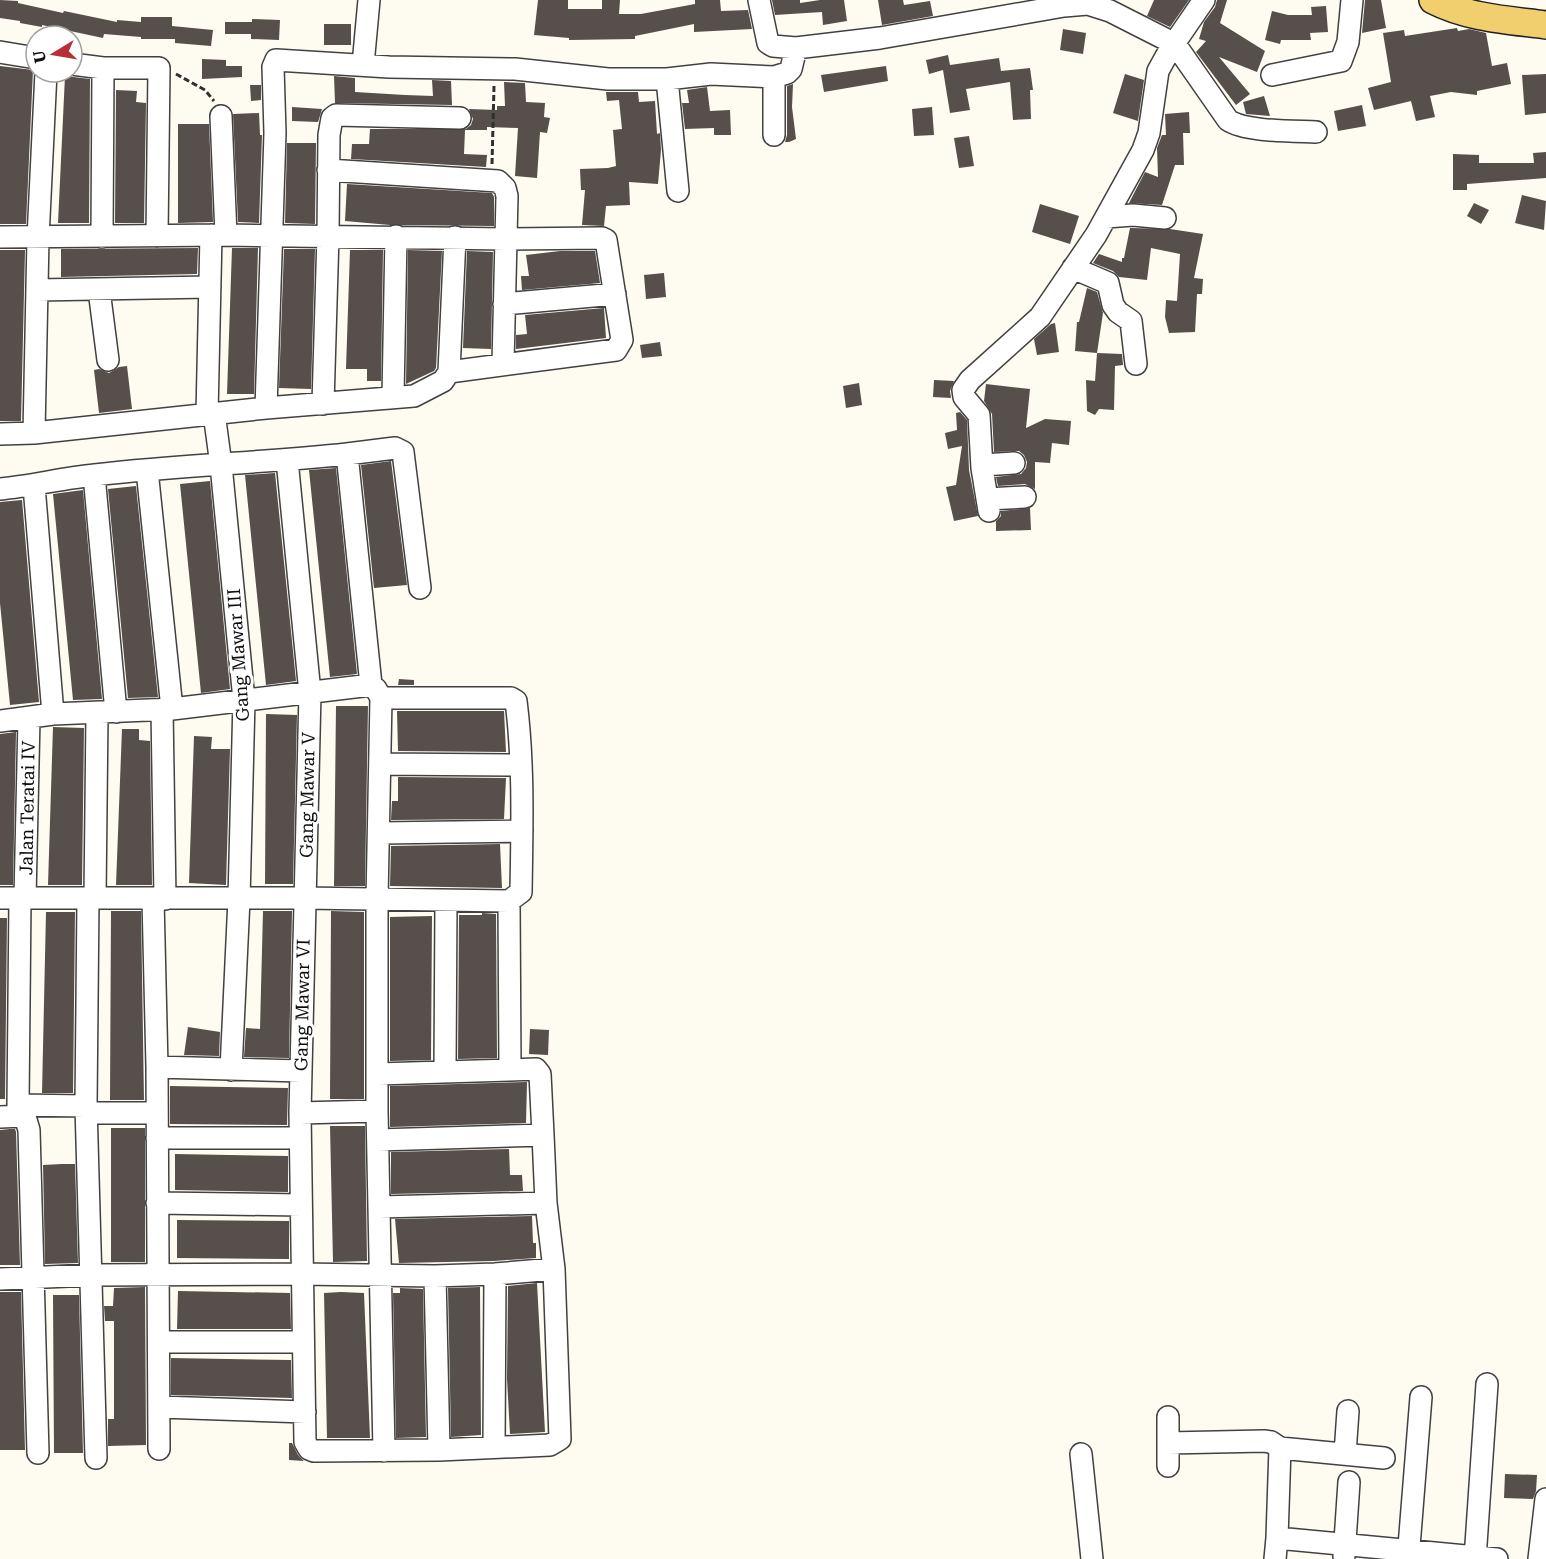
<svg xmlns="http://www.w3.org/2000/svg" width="1546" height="1559" viewBox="0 0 1546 1559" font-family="'Roboto Serif',serif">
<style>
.building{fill:#564f4b}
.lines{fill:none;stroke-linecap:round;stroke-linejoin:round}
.minor-casing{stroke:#414141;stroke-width:24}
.major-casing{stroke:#1f1f1f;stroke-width:30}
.path{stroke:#303030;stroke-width:3;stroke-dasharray:6 3;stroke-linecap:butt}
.minor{stroke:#fff;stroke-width:21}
.major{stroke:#f1ce6e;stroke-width:27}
.labels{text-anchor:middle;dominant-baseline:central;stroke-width:6;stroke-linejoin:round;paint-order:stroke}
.street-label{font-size:18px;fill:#0e0e0e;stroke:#fff}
</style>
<rect width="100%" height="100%" fill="#fefbf0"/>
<path class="building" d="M0 0 18 1V3L63 13 64 11 117 22V20L141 22V17H172V26L213 30 211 46 175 43V39H141V37L104 34 103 38 42 25V27L20 23V21L0 18Z
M538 0H568V9H602V0H620L619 14H641L695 4V0H720L721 11 748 10 752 29 694 32V24L635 36V39L569 40V38L534 35Z
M772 0H800V3L820 0H844L847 21 823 25 822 12 775 15Z
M878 0H903L904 5 930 1 933 16 882 25Z
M1154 0H1189L1170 27 1147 16Z
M1217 0H1227L1220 23 1265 51 1257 72 1219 57 1250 94 1236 105 1196 52 1206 41 1199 39 1204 22 1215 7Z
M1365 0H1381L1386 28 1362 33Z
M1326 6 1328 32 1310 33 1311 40H1281L1280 44 1265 40 1272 11 1288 15H1312L1311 7Z
M252 19 280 20 279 40 251 39V34H225V22H252Z
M324 24H351V45H324Z
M1457 28 1458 31 1469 29 1486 33 1492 66 1507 63 1511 84 1477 91V95L1451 92 1430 96 1435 117 1416 121 1411 101 1374 110 1368 88 1391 82 1383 33 1404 30 1405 36Z
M1063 29 1086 33 1083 54 1060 50Z
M948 55 950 65 999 58 1001 71 1030 68 1033 90H1030L1031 119 1013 120 1010 82 966 89 970 110 950 113 943 70 929 74 926 60Z
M202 59 226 60V66H242V77L202 79Z
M0 66 33 70 26 224H0Z
M886 66 888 81 824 92 821 75Z
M1125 74 1144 80 1138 121 1113 113Z
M1546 74V113L1525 115 1522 75Z
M65 76 90 79 89 223H58Z
M334 76 355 78V92L405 95 433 96 432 80 451 81 452 105 335 103Z
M504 82 525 83 526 102 545 103 544 117 550 118 547 133 540 132 537 178 515 176 518 128 487 127V130H465L464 154 487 155 486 167 351 159 352 144H369L370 129H466L471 125 473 119 469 109 497 110V106H505Z
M793 84 792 107 796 139 789 142H785L787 135V86Z
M250 85H261V100L251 101Z
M707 87 710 111 730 110 731 135H714V128L685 129 682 103H689L687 90Z
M116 90 137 91 136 102 146 103 144 223H115Z
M606 92H638L639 102 655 101 657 134 660 133 661 150 658 184 629 182 630 205 606 206 604 226 582 225 585 190H581L580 169 608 168 616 166 613 130 622 129 619 100 607 101Z
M1264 96 1270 116 1246 114 1243 102Z
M1362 105 1366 126 1338 131 1334 111Z
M292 107 322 109 318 122 292 121Z
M932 107 934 135 914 136 912 109Z
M1189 112 1190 133H1183L1184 165H1175L1162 205 1129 203 1145 172 1158 177 1157 148 1162 135H1166L1165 114Z
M259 113 260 135H262L259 223 238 222 233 114Z
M178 124H209L213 222 178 223Z
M969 136 974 166 959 168 954 138Z
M287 143H316L315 224 285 223Z
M1546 152V178L1467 184V190H1453V154L1479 155V163H1534L1533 153Z
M347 184 492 193 494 197V226L390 225 345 221Z
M1522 195 1546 201 1544 230 1515 223Z
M1474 203 1489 210 1481 224 1467 216Z
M1040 204 1079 216 1070 244 1032 232Z
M1130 228 1170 229 1203 234 1194 278 1203 279 1202 294H1197L1195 332 1169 333 1165 317 1166 300 1177 301 1180 254 1151 248 1147 280 1119 277 1113 271 1093 263 1099 254 1122 262V258H1124Z
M198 248 197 274 61 277V249Z
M232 248H258L254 394H227Z
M284 249H315L311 389 279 388Z
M0 250H25L21 421H0Z
M350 250H383L381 381H367V369H346Z
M408 250 442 251 436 368 434 371 406 384Z
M467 251 493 252 491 349 463 348Z
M560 251H595L600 283 522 290 521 276H529L526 255Z
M664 273 666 297 646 299 644 275Z
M1087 288 1097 292 1103 313 1097 353 1122 354 1123 365 1115 366 1114 410 1099 409 1095 415 1087 411 1086 380 1095 381 1097 353 1075 351 1077 322H1079Z
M604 308 606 338 516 349V335L527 334 525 315Z
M1055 323 1059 352 1037 355 1034 339 1051 324Z
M660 342 662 356 642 358 640 345Z
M127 366 132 409 99 413 94 370 99 369 109 373 119 367Z
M934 380 954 381 950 391 951 398 933 397Z
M859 383 862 405 846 408 843 386Z
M986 384 1030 389 1026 428 1045 419 1071 421 1069 445 1052 443 1050 463 1035 462V489L1025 484 998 486 996 477 1021 474 1026 468 1027 462 1024 455 1019 451 994 452 992 414 984 401Z
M960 412 967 420 969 470 978 516 954 521 946 487 956 485 962 446 948 449 945 433 957 430 956 413Z
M391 461 407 585 374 588 361 465Z
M336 468 357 674 330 677 309 470Z
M275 473 296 681 266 685 245 475Z
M210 481 230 689 201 693 180 484Z
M136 486 158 697 128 698 108 489Z
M83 490 102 699 73 700 53 494Z
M22 500 39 702 10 705 0 603V502Z
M1030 508 1031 530 996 531V521L1001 516V511Z
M399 679 414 680V685H398Z
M336 706H368L365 886H334Z
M397 711H504L506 752 398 751Z
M266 714 297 715 293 884H265Z
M53 727 84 728 82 885H48Z
M122 729H139V740L150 741 152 885H116Z
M16 732 13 885H0V734Z
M194 736 212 737 211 749H230L226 885 189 883Z
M398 777 506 778 504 819 391 820 392 801H398Z
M500 844 502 888 390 886 391 846Z
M111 911H141L144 1100H110Z
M263 911H292L289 1058 244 1057 246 1028 260 1029Z
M331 911 364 912V1099H330Z
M46 912H75L73 1093H42Z
M482 913 496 914 497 1058 458 1059 459 915H482Z
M432 916 431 1060 390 1061V917Z
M0 918H7L5 1099H0Z
M188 1027 220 1032 219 1056 184 1055Z
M530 1029 549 1030 548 1055 529 1054Z
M527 1082 526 1123 390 1127V1086Z
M170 1086 288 1088 287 1125 170 1124Z
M330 1126H365L367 1261 333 1262Z
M111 1128H145V1262H111Z
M10 1129H15L16 1132 20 1265H0V1130Z
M509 1149 510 1175H522L523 1191 391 1194V1152Z
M175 1154 288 1156V1192L175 1190Z
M62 1164H75L78 1263 45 1264 43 1165Z
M532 1216 533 1243H536V1258L494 1261 399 1263 395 1219Z
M177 1220 289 1221V1259L177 1258Z
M537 1283 545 1432 510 1434 507 1379 508 1286Z
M145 1287 146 1445 108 1446V1419H114V1321H105L104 1306H113L114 1288Z
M480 1287 481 1435 451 1437 448 1288Z
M400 1288 423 1289 426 1437 396 1438 393 1293H400Z
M178 1291 290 1293 291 1329H177Z
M0 1292H21L25 1450H0Z
M341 1292 364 1293 370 1438H327L324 1293Z
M53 1295H79L83 1453H54Z
M171 1358 291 1360 292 1398 171 1395Z
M289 1443H292L298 1455 304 1461 289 1460Z
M1505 1474 1537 1475 1536 1491 1533 1499 1504 1498Z"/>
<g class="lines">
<g class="minor-casing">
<path id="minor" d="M759 0 768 43 773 46 796 48 880 38 1064 6 1063 0
M1064 6 1088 4 1110 11 1175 44 1228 120C1245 132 1294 131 1316 132
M0 52 36 58
M72 64 103 68H159L157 236
M363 65 369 0
M1272 75 1341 61 1348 42 1352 0
M667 79 678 191
M221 116 226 235
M774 135V77
M328 170 498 181 505 188 507 196 503 364
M1106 217 1133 215 1165 218
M0 237 226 235 506 239 602 238 606 240 622 340 616 350 449 372
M102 237 103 68
M1073 268 1108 283 1113 305 1118 312 1131 321 1136 364
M37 290 210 287
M99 290 108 360
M504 304 615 294
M393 397 396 236
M323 404 328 235 329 135 332 118 336 115 460 118
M266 408 275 133 273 67 276 60 389 67 515 69 608 79H667L711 74 774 77 787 73 791 69 796 48
M214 413 221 465 244 700 239 899 231 1070
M207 414 211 235
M34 433 38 238 46 72
M0 434 34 433 266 408 414 396 443 381 449 372 455 237
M347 454 395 448 403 452 420 588
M287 460 310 693 300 1113
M983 465 1014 463
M147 470 172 709
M94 475 116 712
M34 486 53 714
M0 489C32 486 63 478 95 475 179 465 263 463 347 454L371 685
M987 499 1025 497
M989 511 982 468 979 415 964 397 963 390 970 380 1040 317 1096 235 1143 150 1149 133 1158 71 1169 51 1204 0
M162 709 165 899
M0 721 53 714 172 709 371 685 376 689 381 698 377 900V1111L384 1451
M380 764 521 765
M380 833 522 831
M0 898H304L509 901 521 892C522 829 524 764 516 701L511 698H381
M20 898 18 1105 86 1106 88 898
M25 898 29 718
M95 898 97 713
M153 899 157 1067 159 1449
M157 1067 301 1071
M510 1070 536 1069 540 1074 543 1135
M445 1071 446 901
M378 1074 510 1070 509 901
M18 1105 26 1120 29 1130 38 1453
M86 1106 96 1458
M377 1111 300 1113 305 1442 309 1449 314 1451 439 1450 550 1445 560 1439 554 1269 546 1203 543 1135 378 1140
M86 1113H157
M0 1117 24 1116
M157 1138H300
M157 1203 301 1205
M379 1207 546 1203
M435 1276 439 1450
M0 1279 92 1275 301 1274 435 1276 495 1274 554 1269
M159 1342H303
M160 1407 305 1412
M1168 1417V1466
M1168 1443 1264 1441 1271 1442 1280 1448 1277 1538 1497 1559
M494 1447 495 1274
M1280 1448 1384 1458
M1081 1454 1092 1559
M1345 1454 1348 1411
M1344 1556 1349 1482
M1275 1559 1277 1538
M1408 1559 1421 1397
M1475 1559 1487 1384
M1539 1559 1546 1499"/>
</g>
<g class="major-casing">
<path id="major" d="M1433 0C1468 18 1508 20 1546 25"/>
</g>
<path class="path" d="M176 74 205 90 214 101
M492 164 494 86"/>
<use href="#minor" class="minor"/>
<use href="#major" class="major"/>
</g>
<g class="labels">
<g class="street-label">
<text transform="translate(238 655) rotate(-94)">Gang Mawar III</text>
<text transform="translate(307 795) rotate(-89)">Gang Mawar V</text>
<text transform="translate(27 808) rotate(-89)">Jalan Teratai IV</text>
<text transform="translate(302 1005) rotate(-89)">Gang Mawar VI</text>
</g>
</g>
<g transform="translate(54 54) rotate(259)"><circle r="28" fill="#ffffff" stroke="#9f9f9f" stroke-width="1.5"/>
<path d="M0-4.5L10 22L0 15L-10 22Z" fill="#b72e37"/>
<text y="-9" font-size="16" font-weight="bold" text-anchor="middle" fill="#0e0e0e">U</text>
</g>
</svg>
